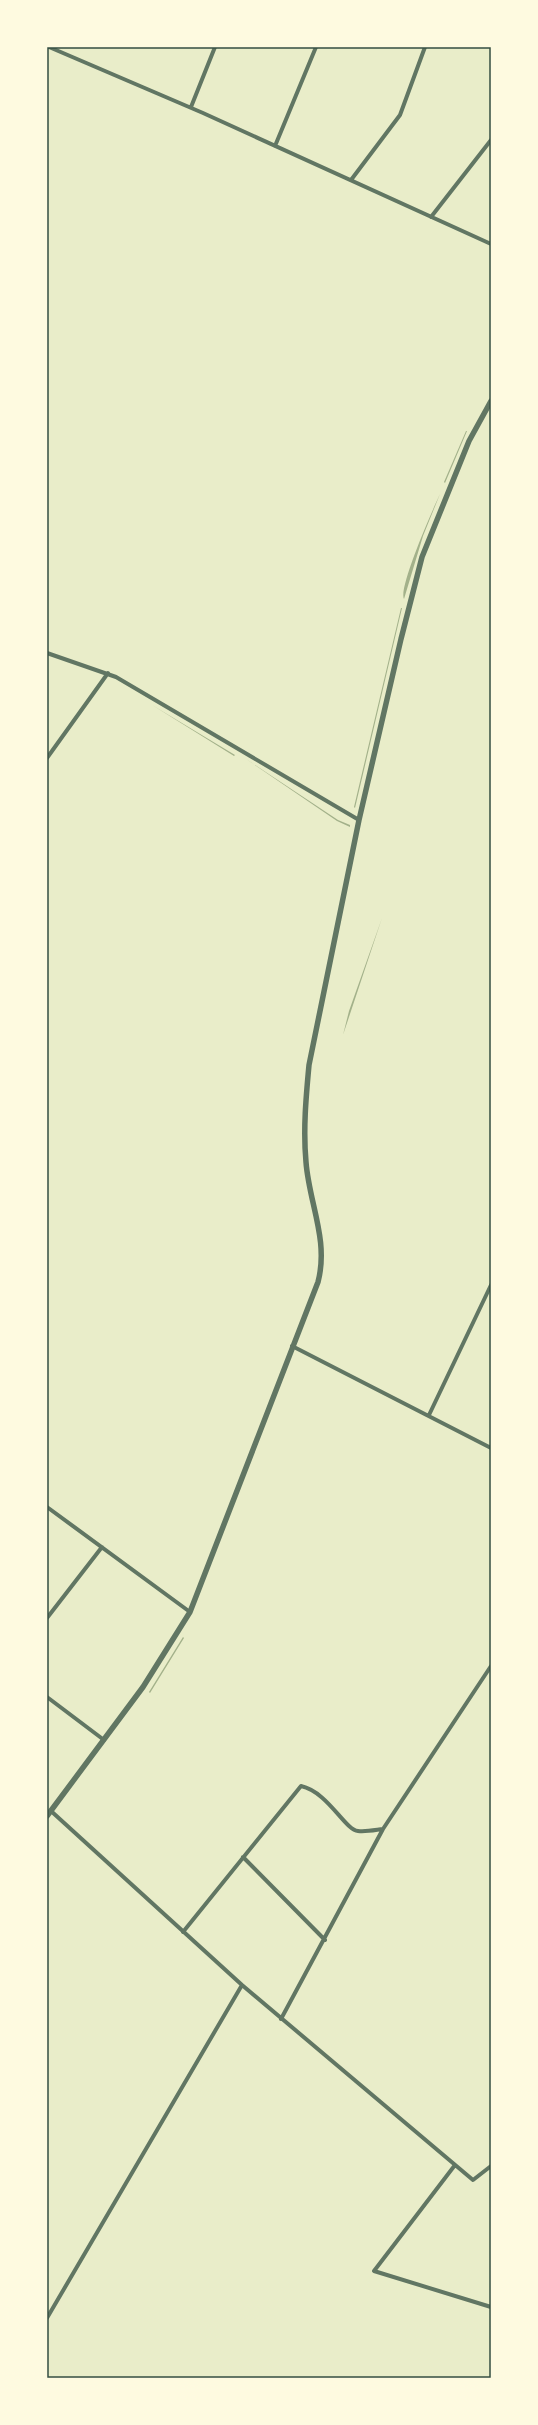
<svg xmlns="http://www.w3.org/2000/svg" width="538" height="2425" viewBox="0 0 538 2425" font-family="Signika,sans-serif">
<style>
.water{fill:#a3b18a}
.lines{fill:none;stroke-linecap:round;stroke-linejoin:round}
.minor{stroke:#617663;stroke-width:4}
.tertiary{stroke:#617663;stroke-width:5.5}
.neatline{fill:none;stroke:#344e41;stroke-width:1.5}
</style>
<rect width="100%" height="100%" fill="#e9edc9"/>
<path class="water" d="M466 431H467L445 483 444 482Z
M440 494 423 536 404 599C398 588 433 509 440 494Z
M401 608H402L355 808 354 807Z
M152 705 235 755 234 756Z
M246 759 338 820 350 825V827L337 821Z
M382 918 343 1035 349 1011Z
M183 1637 184 1638 150 1693 149 1692Z"/>
<g class="lines">
<path class="minor" d="M49 47 203 113 491 244
M191 107 215 47
M275 146 316 47
M351 180 400 115 425 47
M431 217 491 140
M47 653 116 677 359 820
M47 758 108 673
M292 1346 491 1448
M429 1415 491 1285
M47 1507 190 1612
M47 1618 102 1547
M47 1697 104 1740
M51 1811 242 1985 473 2180 491 2166
M243 1857 325 1940
M183 1932 301 1786C328 1792 345 1830 358 1831 366 1832 375 1830 383 1829
M281 2019 383 1829 491 1666
M455 2165 374 2271 491 2307
M47 2318 242 1985"/>
<path class="tertiary" d="M47 1816 143 1687 190 1612 318 1282C329 1240 309 1203 306 1162 303 1130 306 1097 309 1065L359 820 401 639 422 557 469 441 491 401"/>
</g>
<rect width="538" height="2425" fill="none" stroke="#fefae0" stroke-width="96"/>
<rect x="48" y="48" width="442" height="2329" class="neatline"/>
</svg>
